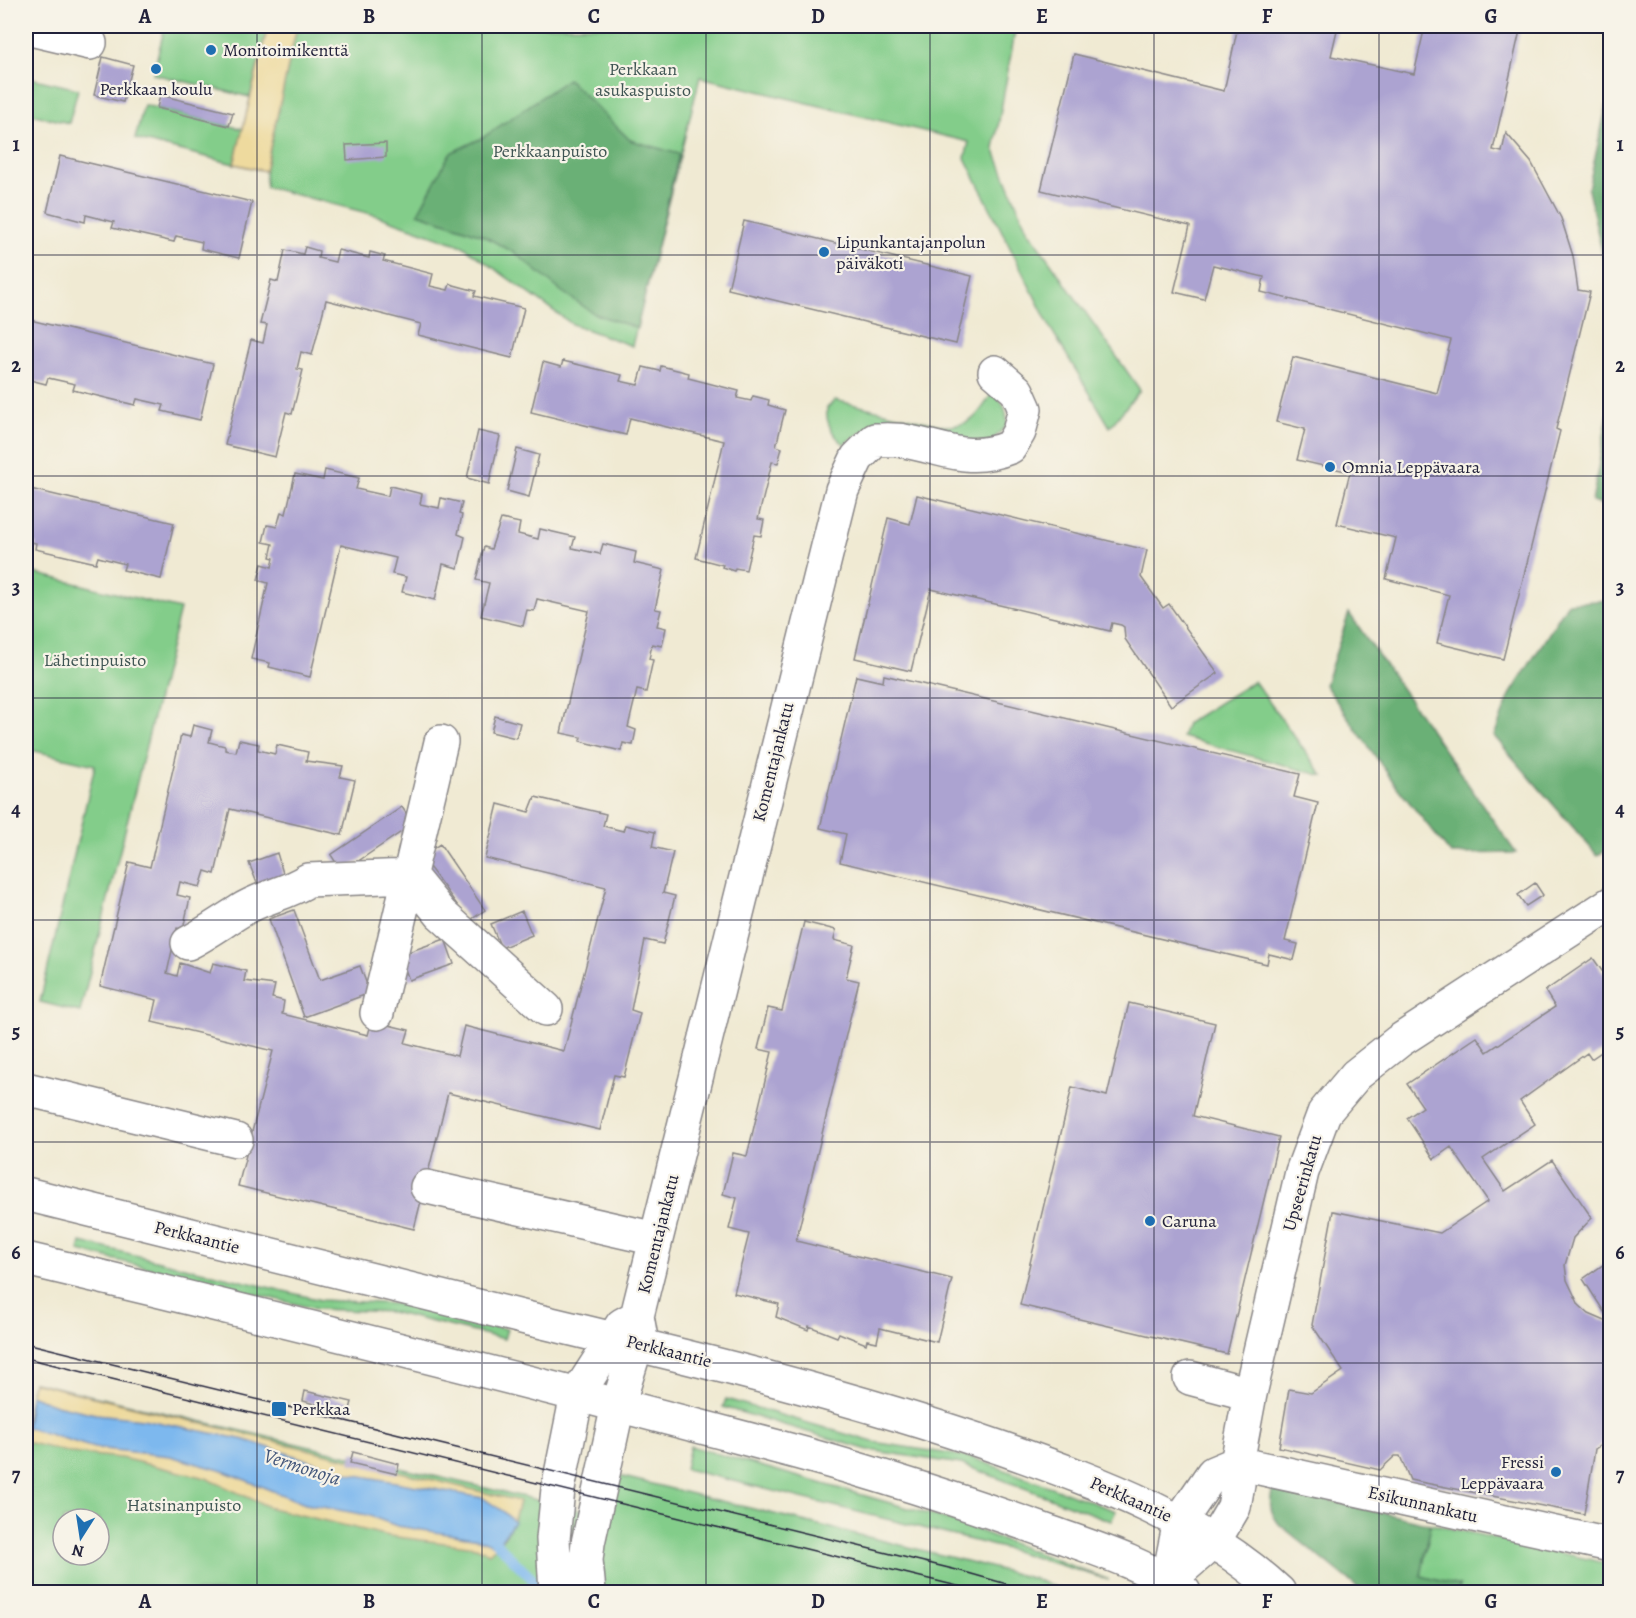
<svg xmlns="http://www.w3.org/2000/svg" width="1636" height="1618" viewBox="0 0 1636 1618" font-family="Alegreya,serif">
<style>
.green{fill:#83cd8a;stroke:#527862;stroke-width:1.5;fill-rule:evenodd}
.forest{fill:#6ab076;stroke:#466958;stroke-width:1.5}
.sand{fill:#eeda9e;stroke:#887e6c;stroke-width:1.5}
.water{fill:#7db8ee;stroke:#506d94;stroke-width:1.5}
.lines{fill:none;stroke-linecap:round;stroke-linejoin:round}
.stream{stroke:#7db8ee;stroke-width:10}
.building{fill:#aca3d1}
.minor-casing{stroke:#898687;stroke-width:36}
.major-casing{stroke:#898687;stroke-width:36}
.minor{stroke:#fff;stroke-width:33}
.major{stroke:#fff;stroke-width:33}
.tram{stroke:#22223b;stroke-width:1.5}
.grid{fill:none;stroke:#22223b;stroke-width:1.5;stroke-opacity:0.55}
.poi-dot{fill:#1f6fb2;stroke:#f7f3e8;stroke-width:2}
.labels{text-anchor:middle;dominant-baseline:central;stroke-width:4.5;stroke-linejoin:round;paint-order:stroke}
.poi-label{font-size:18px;fill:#22223b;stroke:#f7f3e8;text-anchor:start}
.park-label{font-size:18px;fill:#3f5553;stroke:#f7f3e8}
.street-label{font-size:18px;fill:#22223b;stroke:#f7f3e8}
.water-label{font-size:20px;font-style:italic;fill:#42567a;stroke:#f7f3e8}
.neatline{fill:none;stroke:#22223b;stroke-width:2}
.grid-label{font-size:20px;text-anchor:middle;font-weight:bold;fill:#22223b}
</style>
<rect width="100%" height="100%" fill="#f7f3e8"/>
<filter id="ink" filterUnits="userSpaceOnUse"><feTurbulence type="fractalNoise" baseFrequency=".0167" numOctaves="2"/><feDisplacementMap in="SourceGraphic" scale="12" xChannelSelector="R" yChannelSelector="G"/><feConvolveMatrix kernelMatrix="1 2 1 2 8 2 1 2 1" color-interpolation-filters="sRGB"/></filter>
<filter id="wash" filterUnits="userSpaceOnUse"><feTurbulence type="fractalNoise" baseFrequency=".008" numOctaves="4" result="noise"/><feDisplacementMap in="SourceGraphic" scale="24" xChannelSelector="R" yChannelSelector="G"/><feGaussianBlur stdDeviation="1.35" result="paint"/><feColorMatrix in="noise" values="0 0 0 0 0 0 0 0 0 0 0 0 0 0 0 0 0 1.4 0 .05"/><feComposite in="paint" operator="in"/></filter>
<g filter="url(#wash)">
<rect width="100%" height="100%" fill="#f0ead3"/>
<path class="green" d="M165 26H268L250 97 153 74Z
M297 26H1016L994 149 1027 229 1140 390 1110 427 1051 329 965 158 969 142 700 77 632 346 572 324 463 246 375 215 266 187 265 171Z
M26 77 78 89 69 123 26 113Z
M144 105 243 129 234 164 135 139Z
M993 392C1004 402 1007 411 1007 425L990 443 863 431 844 444C833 436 825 422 827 408L835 400 943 426C974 426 977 416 993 392Z
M26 571 180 609 80 1012 40 1002 95 765 26 749Z
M1254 681 1323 776 1182 737 1187 723Z
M81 1242 321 1300 400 1304 507 1329 504 1339 391 1312 316 1309 79 1251Z
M33 1382 605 1516 615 1475 982 1565 1034 1579 1067 1592H26V1417ZM63 1519H99V1555H63Z
M726 1399 873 1442 970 1457 1116 1511 1111 1521 961 1464 868 1450 723 1407Z
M690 1446 950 1520 1109 1580 1011 1550 685 1469Z
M1431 1524 1610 1564V1592H1458L1460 1586 1421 1576Z"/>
<path class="forest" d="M568 79 630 140 679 154 637 328 595 314 561 291 515 253 482 235 418 213 450 153 482 138Z
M1610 90V289L1588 189Z
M1610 403V507L1592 502Z
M1610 600V849L1597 855 1494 736 1510 695 1568 603Z
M1349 613 1516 853 1451 854 1397 787 1325 685Z
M1273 1487 1431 1524 1421 1576 1460 1586 1458 1592H1363L1279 1524C1269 1511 1269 1503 1273 1487Z"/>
<path class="sand" d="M268 26H297L265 171 234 164Z
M33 1382 519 1501C514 1524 507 1537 489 1553L476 1547 389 1536 271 1508 206 1478 121 1458 71 1453 26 1442V1417Z"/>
<path class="water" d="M30 1395 56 1405 96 1414 143 1419 245 1440 351 1474 483 1498 504 1512 514 1522 496 1546 479 1539 397 1526 367 1515 305 1504 223 1471 170 1456 94 1448 26 1427Z"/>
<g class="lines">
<path class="stream" d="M489 1535 545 1592"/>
</g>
<g id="blocks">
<path class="building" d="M1238 26H1338L1331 56 1414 74 1425 26H1521L1493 150 1502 152 1506 133 1531 162 1561 218 1573 256 1578 290 1590 292 1556 429 1560 431 1503 659 1437 643 1449 595 1386 579 1396 538 1337 524 1350 472 1297 460 1305 429 1276 422 1293 357 1437 393 1451 340 1261 292 1264 277 1213 265 1204 299 1174 292 1190 226 1041 190 1074 54 1224 91Z
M103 57 133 65 123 102 94 95Z
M160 95 233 113 229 126 157 108Z
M386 143V157L347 160 346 145Z
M60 156 252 202 239 258 201 249 202 242 176 236 174 242 112 228 114 222 86 215 85 222 47 212Z
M744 221 972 276 956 344 728 289Z
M305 247 319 251 318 258 335 262 338 250 369 258 370 252 385 256 383 261 433 274 430 286 448 290 450 284 476 291 474 296 524 308 512 358 418 335 421 324 326 300 312 355 301 352 297 369 303 370 292 414 286 412 275 457 225 445 251 340 263 343 267 325 260 324 271 280 278 282 285 250 303 254Z
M26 319 213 364 200 420 162 411 164 405 137 399 135 405 73 390 75 384 48 378 46 384 26 379Z
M563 361 622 375 620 381 638 385 643 367 660 371 661 366 689 373 688 378 739 391 737 398 751 401 753 396 769 400 768 405 785 410 776 446 782 448 778 463 772 462 758 519 764 520 761 536 754 535 746 570 735 568 734 571 722 567 723 565 696 558 724 441 630 418 626 435 531 412 543 362 561 367Z
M478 431 500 436 489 484 467 478Z
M517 449 539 455 529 497 507 491Z
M325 470 359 478 356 489 388 496 390 486 422 494 420 504 439 508 441 498 462 503 459 514 462 515 458 534 465 537 458 568 443 564 435 600 402 592 406 577 392 574 396 558 341 545 310 677 269 667 270 663 251 659 268 583 258 580 262 564 272 567 274 558 270 557 273 544 263 542 267 525 277 527 281 512 286 514 295 474 323 480Z
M26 488 174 523 161 579 123 570 125 564 98 557 96 563 35 549 36 543 26 541Z
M917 495 1147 550 1141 577 1163 608 1169 604 1218 673 1171 706 1125 639 1124 627 1121 625 1112 623 1110 631 931 589 911 671 855 658 888 518 910 524Z
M501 519 520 523 518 534 538 539 540 529 575 537 572 548 600 554 603 544 636 552 634 563 664 570 655 609 661 610 657 626 666 628 662 646 652 644 649 659 653 660 646 692 637 690 628 727 636 730 633 745 623 743 621 751 580 741 581 737 561 733 589 611 537 599 534 611 527 610 523 626 481 616 489 583 476 580 484 547 491 549Z
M884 675 1300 774 1294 797 1318 803 1285 941 1298 944 1294 960 1269 954 1267 964 840 862 846 834 820 828 856 676 883 682Z
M495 716 520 723 516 738 491 732Z
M193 725 212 730 209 742 225 746V750L236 752 239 740 259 744 258 750 275 754 277 745 308 752 306 761 343 766 340 777 355 780 342 835 230 809 215 874 205 871 200 887 180 882 177 895 190 898 183 929 177 928 167 973 177 976 180 963 210 973 213 963 246 971 244 981 275 985 272 998 284 1001 282 1014 368 1035 372 1021 409 1030 405 1043 457 1056 464 1026 564 1051 606 887 485 858 498 804 529 812 535 797 606 814 603 826 623 831 625 825 655 832 652 847 673 852 663 893 675 896 663 944 645 940 631 1010 640 1013 624 1077 614 1075 600 1130 448 1093 414 1229 238 1186 273 1051 152 1022 157 1000 100 986 129 862 150 867 181 735 190 737Z
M402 807 413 824 342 872 331 855Z
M440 844 485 910 469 921 421 856Z
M277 853 285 880 259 888 249 863Z
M1535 883 1543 895 1526 906 1518 895Z
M294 910 320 980 360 966 370 993 304 1017 269 919Z
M522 911 532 935 501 948 491 924Z
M804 922 836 930 834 940 854 945 846 978 859 981 796 1241 952 1279 937 1342 880 1328 877 1342 867 1340 866 1344 839 1333 837 1337 809 1326 808 1330 776 1317 779 1304 734 1293 749 1234 729 1229 737 1198 723 1194 733 1153 747 1156 772 1052 758 1049 768 1008 782 1011Z
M445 939 454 964 409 980 400 955Z
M1593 958 1607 978 1610 975V1046L1591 1059 1587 1053 1520 1101 1535 1124 1483 1159 1505 1191 1552 1160 1592 1218 1573 1238 1565 1265 1567 1280 1579 1305 1589 1314 1610 1323V1439L1595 1449 1584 1514 1410 1480 1400 1456H1395L1380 1470 1279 1447 1289 1389 1311 1393 1343 1371 1312 1325 1333 1211 1440 1233 1488 1201 1451 1147 1434 1159 1407 1118 1423 1107 1407 1084 1477 1037 1487 1052 1555 1007 1545 991Z
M1129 1003 1215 1023 1193 1116 1279 1137 1227 1354 1020 1305 1072 1087 1107 1096Z
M1610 1260V1321L1583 1279Z
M305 1391 352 1402 349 1413 303 1401Z
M353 1452 399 1464 397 1474 350 1463Z"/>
</g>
</g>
<g filter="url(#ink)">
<use href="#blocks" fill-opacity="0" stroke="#898687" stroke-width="1.5"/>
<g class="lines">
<g class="minor-casing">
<path id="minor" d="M26 28 90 43
M188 943C207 933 222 922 240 911 261 897 287 894 308 880L410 876 441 914 546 1009
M377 1013 441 742
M26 1089 236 1140
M427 1187 656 1239
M1190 1378 1250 1394
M1237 1463 1610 1545
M1168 1581 1214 1541 1234 1507 1238 1484 1237 1463 1250 1394 1302 1172 1324 1113 1356 1075 1399 1041 1610 904
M1168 1581 1180 1521 1213 1473 1237 1463
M556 1592 553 1539 558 1489 577 1395 622 1325 631 1320
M589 1592 586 1560 588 1543 618 1405 640 1333 637 1316 842 490 857 458 875 440C884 440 894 439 904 441 945 448 968 464 1010 447L1019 432 1025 409 1017 391 995 372"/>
</g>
<g class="major-casing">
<path id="major" d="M26 1194C193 1236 361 1278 530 1319 689 1357 849 1395 1004 1449 1103 1484 1201 1520 1279 1592
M26 1259C276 1318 525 1380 774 1446 866 1470 956 1499 1046 1531 1093 1548 1144 1563 1184 1592"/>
</g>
<use href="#minor" class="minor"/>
<use href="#major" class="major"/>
<path class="tram" d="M26 1343 961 1571 1035 1592
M26 1358 982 1592"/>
</g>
</g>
<path class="grid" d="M257 26V1592M482 26V1592M706 26V1592M930 26V1592M1154 26V1592M1379 26V1592M26 255H1610M26 476H1610M26 698H1610M26 920H1610M26 1142H1610M26 1363H1610"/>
<g class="poi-dot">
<circle cx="211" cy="50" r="6"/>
<circle cx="156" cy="69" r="6"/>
<circle cx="824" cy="252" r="6"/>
<circle cx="1330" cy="467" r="6"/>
<circle cx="1150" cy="1221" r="6"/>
<rect x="271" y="1401" width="16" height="16" rx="3"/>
<circle cx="1556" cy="1472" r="6"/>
</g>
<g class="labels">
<g class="poi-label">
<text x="223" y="50">Monitoimikenttä</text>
<text x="156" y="89" text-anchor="middle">Perkkaan koulu</text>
<text x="836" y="242">Lipunkantajanpolun<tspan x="836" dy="21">päiväkoti</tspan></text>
<text x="1342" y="467">Omnia Leppävaara</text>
<text x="1162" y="1221">Caruna</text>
<text x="292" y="1409">Perkkaa</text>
<text x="1544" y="1462" text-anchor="end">Fressi<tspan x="1544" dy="21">Leppävaara</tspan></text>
</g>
<g class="park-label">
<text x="643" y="69">Perkkaan<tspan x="643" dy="21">asukaspuisto</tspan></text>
<text x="550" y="151">Perkkaanpuisto</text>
<text x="95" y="660">Lähetinpuisto</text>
<text x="184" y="1505">Hatsinanpuisto</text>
</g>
<g class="street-label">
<text transform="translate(773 762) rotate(-76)">Komentajankatu</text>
<text transform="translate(1302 1183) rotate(-74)">Upseerinkatu</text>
<text transform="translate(658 1234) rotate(-76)">Komentajankatu</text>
<text transform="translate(197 1237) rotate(14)">Perkkaantie</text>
<text transform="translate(669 1351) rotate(14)">Perkkaantie</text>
<text transform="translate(1131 1499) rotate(24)">Perkkaantie</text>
<text transform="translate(1423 1504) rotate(13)">Esikunnankatu</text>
</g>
<g class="water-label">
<text transform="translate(302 1467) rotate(18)">Vermonoja</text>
</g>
</g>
<rect width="1636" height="1618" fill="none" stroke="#f7f3e8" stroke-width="66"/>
<g transform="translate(81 1537) rotate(192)"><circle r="28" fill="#f7f3e8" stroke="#a29fa3" stroke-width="1.5"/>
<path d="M0-4.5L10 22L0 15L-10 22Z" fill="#1f6fb2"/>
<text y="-9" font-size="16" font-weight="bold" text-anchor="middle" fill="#22223b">N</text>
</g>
<rect x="33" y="33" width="1570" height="1552" class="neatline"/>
<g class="grid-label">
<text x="145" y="23">A</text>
<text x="369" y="23">B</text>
<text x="594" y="23">C</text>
<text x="818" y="23">D</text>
<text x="1042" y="23">E</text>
<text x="1267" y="23">F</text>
<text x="1491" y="23">G</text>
<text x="16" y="151">1</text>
<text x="1620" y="151">1</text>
<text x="16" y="372">2</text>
<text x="1620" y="372">2</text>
<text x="16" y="594">3</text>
<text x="1620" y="594">3</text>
<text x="16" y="816">4</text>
<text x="1620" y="816">4</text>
<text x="16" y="1038">5</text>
<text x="1620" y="1038">5</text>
<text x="16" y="1259">6</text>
<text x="1620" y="1259">6</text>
<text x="16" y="1481">7</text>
<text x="1620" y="1481">7</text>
<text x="145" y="1608">A</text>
<text x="369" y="1608">B</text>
<text x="594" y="1608">C</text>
<text x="818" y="1608">D</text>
<text x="1042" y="1608">E</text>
<text x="1267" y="1608">F</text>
<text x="1491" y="1608">G</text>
</g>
</svg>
